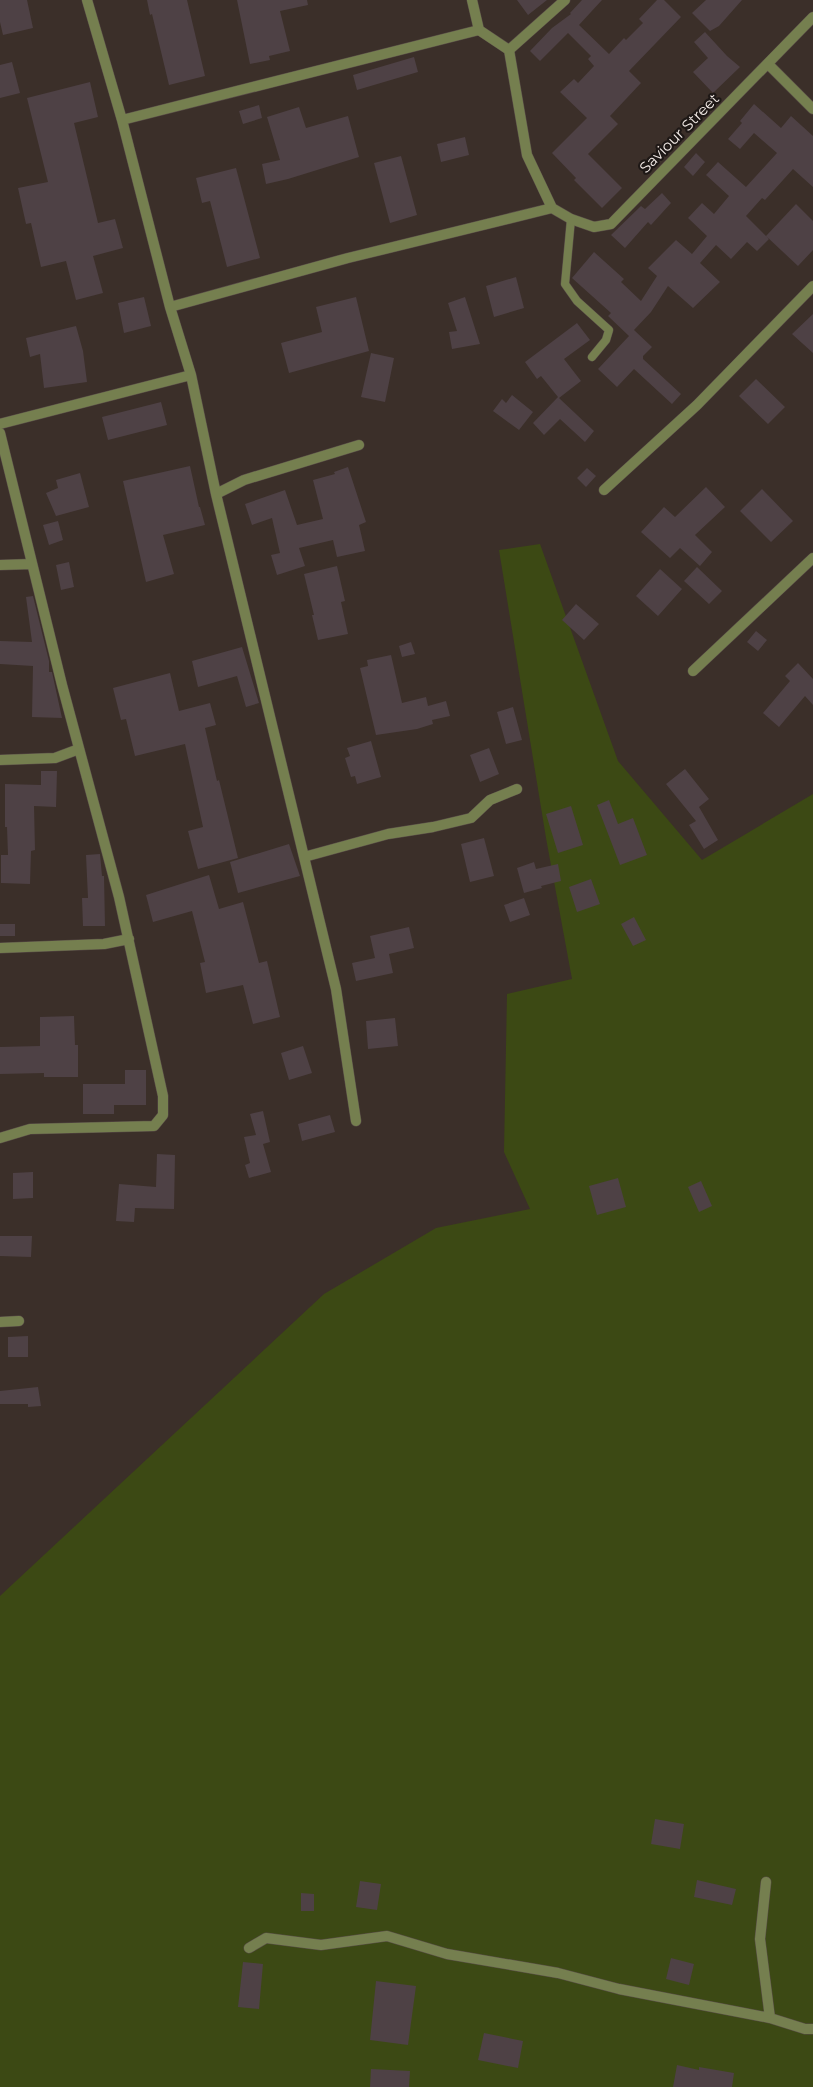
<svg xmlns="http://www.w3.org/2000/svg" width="813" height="2087" viewBox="0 0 813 2087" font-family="Montserrat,sans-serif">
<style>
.green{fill:#3c4914}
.building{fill:#4e4145}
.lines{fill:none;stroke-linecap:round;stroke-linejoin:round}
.service-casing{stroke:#594d48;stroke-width:9}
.minor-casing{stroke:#594d48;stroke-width:11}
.service{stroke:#757f4f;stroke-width:8}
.minor{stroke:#757f4f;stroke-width:10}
.labels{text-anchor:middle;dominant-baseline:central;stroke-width:4.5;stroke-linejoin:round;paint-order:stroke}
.street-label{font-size:15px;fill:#f4ece8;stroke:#1e1816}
</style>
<rect width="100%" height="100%" fill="#3b2f29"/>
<path class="green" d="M540 544 618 761 702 860 813 794V2087H0V1596L324 1294 436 1228 530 1209 504 1152 507 994 572 979 546 838 499 550Z"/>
<path class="building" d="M0 0H27L33 28 3 35 0 22Z
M147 0H187L205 76 169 85 152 14 150 15Z
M237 0H307L308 5 280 11 290 51 269 56 270 60 250 64Z
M517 0H547L528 15Z
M582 0H602L579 25 609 54 624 38 626 40 643 23 639 19 657 0H664L681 17 629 71 641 83 610 116 618 124 588 154 622 188 602 208 574 180 576 178 552 153 587 118 560 92 574 79 578 83 594 66 588 59 591 56 568 33 540 61 530 51 552 28 571 14 570 13Z
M706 0H742L719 26 710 31 692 13Z
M705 32 727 56 740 67 713 93 693 72 708 58 694 42Z
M414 57 418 72 357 90 353 75Z
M12 62 20 93 0 98V65Z
M90 82 98 117 74 123 98 223 115 219 123 248 93 256 103 293 76 300 66 261 41 267 31 223 26 224 18 188 48 182 27 98Z
M754 104 781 128 791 116 813 136V187L793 169 765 200 762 198 746 216 769 239 757 251 747 242 731 259 716 245 700 263 720 282 693 308 668 286 651 312 634 330 652 347 643 356V359L681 394 672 404 634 369 617 387 598 369 629 336 608 316 611 313 572 278 594 252 624 279 621 282 641 301 657 276 648 268 676 240 692 254 707 236 688 218 702 203 714 214 729 196 706 175 718 162 746 187 777 153 754 133 740 149 728 139 742 123 740 121Z
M259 105 262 118 243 124 239 111Z
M299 107 306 128 348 116 359 157 288 179 266 184 262 164 280 160 267 117Z
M465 137 469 155 441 162 437 144Z
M696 153 705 162 693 176 684 167Z
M401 156 417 215 390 223 374 163Z
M236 168 260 258 227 267 210 201 202 203 196 178Z
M662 193 671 203 651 225 648 222 625 248 611 235 641 206 645 209Z
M796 204 813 221V250L798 266 766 236Z
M516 277 524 308 494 317 486 286Z
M144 297 151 326 124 333 118 303Z
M356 297 369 351 289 373 281 343 322 332 316 307Z
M465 297 480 344 452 349 449 332 457 331 448 303Z
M813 314V353L792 334Z
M577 323 590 340 564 359 581 381 559 398 594 431 585 442 560 419 544 435 533 423 558 397 541 376 537 379 525 362Z
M76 326 83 351 87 382 44 388 40 354 30 357 26 338Z
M371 353 394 358 385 402 361 397Z
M756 379 785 407 768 424 739 396Z
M512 395 533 412 519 430 493 411 502 399 506 403Z
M161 402 167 425 108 440 102 417Z
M190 466 199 507H200L205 525 163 535 174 574 146 582 123 481Z
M348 467 366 522 359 525 365 551 337 557 333 540 299 548 305 566 277 575 271 555 280 553 272 518 252 525 245 504 285 490 297 525 323 519 313 480 335 474 334 472Z
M587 468 596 476 586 487 577 478Z
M80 473 89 507 56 516 46 493 58 488 56 480Z
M706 487 725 507 695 535 712 552 700 566 680 548 670 558 641 532 664 507 675 517Z
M762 489 793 521 771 542 740 511Z
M58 521 63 540 49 545 43 525Z
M69 562 74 587 61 590 56 565Z
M337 566 345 601 341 602 348 634 318 640 312 615H314L304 574Z
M697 567 722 591 709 604 684 581Z
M660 569 682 589 658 616 636 596Z
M33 596 49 661V672H52L62 718 32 717 33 666 0 664V641L32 642 26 597Z
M576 604 599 624 584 640 562 620Z
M756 631 767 640 758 651 747 642Z
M411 642 415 654 402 657 399 646Z
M242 647 259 703 246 707 237 676 198 687 192 661Z
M391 655 402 703 426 697 428 706 446 701 450 716 432 720 433 724 417 729 376 735 360 668 368 666 367 660Z
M798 663 813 679V705L805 696 779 727 763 713 790 681 785 676Z
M170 673 179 711 210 703 216 725 205 728 217 781 219 780 238 858 198 869 188 831 203 827 185 744 135 756 126 719 121 720 113 688Z
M513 707 522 740 506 744 497 712Z
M371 741 381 777 357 784 355 776 351 777 345 758 350 756 347 748Z
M489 748 499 774 480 782 470 755Z
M685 769 709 799 699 807 718 840 704 849 689 825 696 821 666 784Z
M41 771H57L56 807 34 806 35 850 31 851 30 884 1 883V855H8L7 827H5V784L41 785Z
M609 800 618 824 633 818 647 855 620 865 597 805Z
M571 806 583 845 558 853 546 814Z
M484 838 494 876 470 882 461 844Z
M289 844 300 876 238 893 230 862Z
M100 854 102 876H104L105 926H83L82 898H88L86 855Z
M534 862 536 869 558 864 561 881 541 886 542 888 524 893 517 868Z
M209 875 219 909 243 902 259 963 267 961 280 1017 253 1024 243 985 206 993 200 963 205 962 192 911 153 922 146 895Z
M591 879 600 904 577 912 569 887Z
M524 898 530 915 510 922 504 905Z
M634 917 646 940 633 946 621 924Z
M0 924H15V936H0Z
M409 927 414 948 389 954 393 973 356 981 352 963 375 958 370 936Z
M74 1016 75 1045H78V1077H44V1073L0 1074V1047L40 1046V1017Z
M395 1018 398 1046 368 1049 366 1021Z
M303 1046 312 1073 289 1080 281 1053Z
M125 1070H146V1105H114V1114H83V1084H125Z
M263 1111 270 1142 263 1144 271 1172 249 1178 245 1165 250 1163 244 1137 256 1135 250 1114Z
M330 1115 335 1132 302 1141 298 1124Z
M157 1154 175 1155 174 1209 135 1208 134 1222 116 1221 119 1184 156 1187Z
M33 1172V1198L13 1199V1173Z
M618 1178 626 1207 597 1215 589 1186Z
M701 1181 712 1206 699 1212 688 1187Z
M0 1236H32L31 1257 0 1256Z
M28 1336V1357H8V1337Z
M38 1387 41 1406 28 1407V1404H0V1391Z
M655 1819 684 1824 680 1849 651 1844Z
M697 1880 736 1889 732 1905 694 1897Z
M360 1881 381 1884 377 1910 356 1907Z
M301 1893 314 1894V1911H301Z
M671 1958 694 1964 689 1985 666 1979Z
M243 1962 263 1964 259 2009 238 2007Z
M376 1981 416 1986 408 2045 370 2040Z
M484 2033 523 2041 518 2068 478 2060Z
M677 2065 699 2070V2067L734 2073 732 2087H673Z
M371 2069 410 2071 409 2087H370Z"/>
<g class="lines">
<g class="service-casing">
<path id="service" d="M571 219 565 284 577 301 609 330 606 340 592 357"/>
</g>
<g class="minor-casing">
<path id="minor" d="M87 0 122 120 170 307 191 375 216 494 336 989 356 1121
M472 0 479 30 509 50 527 155 552 208
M509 50 565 0
M768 64 813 109
M122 120 479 30
M552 208 571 219 594 227 611 224 813 17
M170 307 348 258 552 208
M0 424 191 375
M0 433 62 685 119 897 163 1096V1115L154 1126 30 1129 0 1138
M604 490 697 405 813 286
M216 494 244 480 359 445
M0 565 32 564
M693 671 813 558
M0 760 55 758 79 749
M304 857 388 834 433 827 471 818 490 800 517 789
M0 948 104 944 129 939
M0 1322 19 1321
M766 1882 760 1939 770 2018
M249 1948 266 1938 321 1945 387 1936 447 1954 558 1973 619 1989 770 2018 805 2029H813"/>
</g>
<use href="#service" class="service"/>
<use href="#minor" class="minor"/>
</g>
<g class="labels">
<g class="street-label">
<text transform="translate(679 133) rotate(-45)">Saviour Street</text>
</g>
</g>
</svg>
